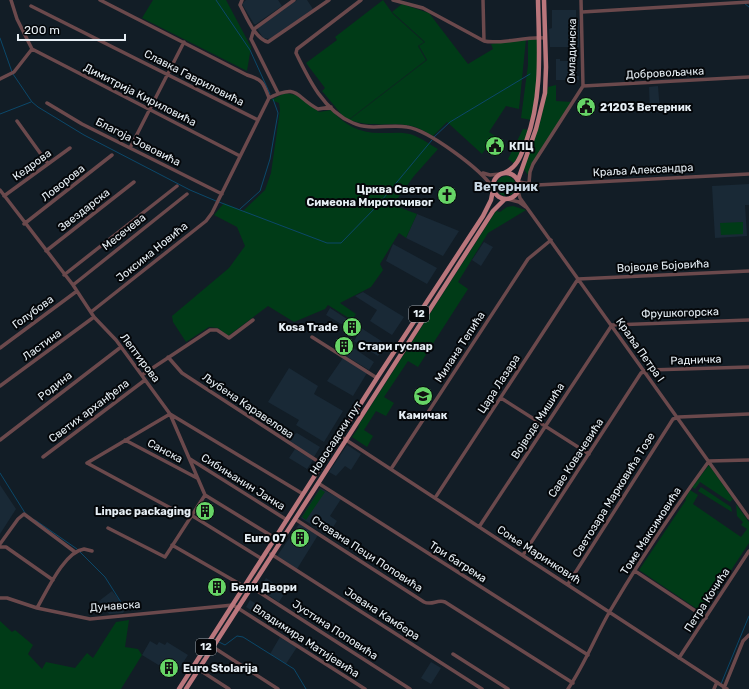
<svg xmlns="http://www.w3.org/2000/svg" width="749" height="689" viewBox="0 0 749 689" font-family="Rubik,sans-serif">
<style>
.built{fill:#192936}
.green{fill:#003b17}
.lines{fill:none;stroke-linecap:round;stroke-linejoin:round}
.stream{stroke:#0b486a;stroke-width:1}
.minor{stroke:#6b494c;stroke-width:3.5}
.major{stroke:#ba767c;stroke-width:4.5}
.labels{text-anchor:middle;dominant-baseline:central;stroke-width:4;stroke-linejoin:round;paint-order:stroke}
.shield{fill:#04070a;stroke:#a2a9ae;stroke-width:1}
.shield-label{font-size:10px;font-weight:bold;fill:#e6eef4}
.street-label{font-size:11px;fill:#e6eef4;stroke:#04070a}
.poi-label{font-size:11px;font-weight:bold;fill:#e6eef4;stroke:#04070a;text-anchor:start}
.quarter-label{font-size:13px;font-weight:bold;fill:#c9d8e4;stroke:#04070a}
</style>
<rect width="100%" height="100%" fill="#121d26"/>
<path class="built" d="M246 0H278L282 6 256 24H254L242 4Z
M297 0H307L313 9 270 39 263 38 257 28Z
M552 10H576V20H579V47H550L549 29 552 28Z
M556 59H560V61H576L577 76H579V80H556Z
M658 86 660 112 650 113 649 87Z
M749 184V205H745L747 236 715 238 712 186Z
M417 214 459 231 443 256 406 238Z
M484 242 493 247 481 266 472 260Z
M393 244 437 268 427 284 386 261Z
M363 292 404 317 392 335 370 321 377 310 355 296Z
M330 308 386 344 378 356 354 341 358 334 326 315Z
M352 347 374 362 369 370 346 356Z
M343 358 367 373 353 396 327 381Z
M289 368 318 386 314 394 343 411 324 442 296 425 299 420 268 402Z
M287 429 295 434 297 433 320 447 314 457 281 437Z
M347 445 361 454 351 470 345 466 336 476 329 472Z
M295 449 313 460 307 469 289 458Z
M0 485 16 509 0 534Z
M320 488 341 499 330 516 337 521 328 535 301 518Z
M300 523 318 535 297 569 277 556Z
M266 578 286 591 279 602 259 589Z
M112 591 126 608 123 613 109 614 99 601Z
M250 600 268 611 264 618 246 607Z
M280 637 297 647 286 664 270 654Z
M150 641 157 645 159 642 165 645 167 642 188 655 175 675 142 655Z
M431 662 441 668 431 684 421 678Z"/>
<path class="green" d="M153 0H226L251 47 247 71 142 18Z
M383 0 393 14 424 42 418 46 426 60 347 121 322 91 325 88 306 63 337 40 335 37Z
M402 4 429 13 468 64 493 49 491 44 526 39 519 109 506 106 489 132 495 136 482 154 447 122 433 136C424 131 416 126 406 125 387 123 369 127 349 120L427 60 419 46 425 42 392 12Z
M528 38H537V83L531 120 521 118 528 65Z
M556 85V101L572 102 532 163 528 175 523 168 540 123 548 87Z
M285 93 296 95 319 112 331 110C346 126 361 134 383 133 392 133 401 132 410 134 420 137 429 144 438 149L414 176 393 205 417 214 406 238 399 233 380 264 383 270 371 287 340 303 356 314 352 320 328 305 325 309 294 322 268 306 228 336 218 328 209 327 186 342 173 322 172 316 229 268 245 246 237 227 214 215 224 203 243 211 265 190 271 173 280 110 279 103 271 100Z
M523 129 529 130 515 164 508 159Z
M496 186a10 10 0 1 1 20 0a10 10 0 1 1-20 0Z
M513 206 526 210 488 233 458 282 468 289 418 367 408 361 384 397 394 403 386 416 376 411 364 430 373 436 367 447 352 437 359 427 358 426 496 211 500 212 507 207Z
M743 222V234L721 235 720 223Z
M709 465 733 499 730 502 700 482 695 489 692 487Z
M701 487 731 507 732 512 698 491Z
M320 489 325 492 306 520 302 517Z
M690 490 698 495 693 504 741 537 747 529 741 525 743 522 737 516 736 504 749 522V543L703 613 639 570 686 500 685 499Z
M129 620 125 647 138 649 142 655 121 689H0V621L12 632 15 630 33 645 28 654 42 669 46 662 75 668 87 653 93 658 116 622Z"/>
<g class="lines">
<path class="stream" d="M216 0 250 50 270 94
M744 3 749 7
M0 38 12 72
M13 74 32 102 38 107 84 135 190 190 216 201
M0 114 31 102
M434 137 450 122 530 74
M219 202 327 243H341L377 206 432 140
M240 209 260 191 270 159 278 113 273 99
M0 473 25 513
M35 520 77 549
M79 551 105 577 124 607
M219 642 225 645 237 636 243 637 294 669 306 689
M721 684 749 616"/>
<path class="minor" d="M11 0 17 19 32 49
M100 0 247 75C263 80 263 82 269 98
M242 0 240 5C246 16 255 39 268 42L329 0
M361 0 297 49 296 53C309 80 324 111 353 123 370 131 389 124 407 127 428 130 481 169 493 188
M393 0 423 8 484 41
M483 0 484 41C499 45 527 36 545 38
M31 6 258 120
M582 12 749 2
M251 39 278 93
M251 39 254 29 294 0
M32 49 240 156
M0 79 14 72 32 49
M583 86 749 77
M47 103 82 124 222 194
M17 121 48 164
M130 148 184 42
M483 173 490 175 500 174
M519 182 537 185 749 174
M529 183 530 172 533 164 583 86 581 0
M0 190 73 285 94 317 116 340 170 414 303 494
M519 190 537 185
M518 191 520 198 749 518
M4 196 70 148
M507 199 519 202 526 207
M24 224 112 155
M46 251 134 182
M64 275 177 186
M578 279 749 271
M73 285 187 194
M91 312 206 221 212 213 269 98C299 83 295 97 318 109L331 107
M312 337 377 378
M0 348 77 291
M168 357 182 373 322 464
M142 375 210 330H217L229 338 253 320
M0 386 94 317
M501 398 589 454
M340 436 727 689
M0 440 121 347
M125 440 197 478
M43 457 145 380
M190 459 287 520
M709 461 749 460
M87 463 170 414 205 495 275 538
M87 463 189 518
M391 469 528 259 551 240
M318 483 588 655
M435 498 578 279
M191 515 262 559
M295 519 424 602C432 606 437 599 445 602L573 683
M479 527 612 325 749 320
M108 528 165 557 205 495
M0 544 18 519 24 514 75 552
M172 545 245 587
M0 547H6L53 580
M271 554 482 689
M523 555 641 373 649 370 749 367
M635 571 706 618
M568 584 673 419 679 417 749 414
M251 587 410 689
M0 598H7L37 608 90 619 233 605 365 689
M37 608C47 591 64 552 84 549L92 551
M213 647 278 689
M453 654 508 689
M679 658 749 551
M198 669 229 689
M724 688 743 641 749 635
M568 689C585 664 595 637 610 611 640 560 674 509 709 461
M714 689 717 682"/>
<path class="major" d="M493 186a13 13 0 1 1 26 0a13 13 0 1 1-26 0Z
M504 173C518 167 521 155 526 142 543 96 539 48 538 0
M518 180 536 129 545 93 546 67 544 0
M179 689 377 378 483 216 491 200 493 190
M186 689 493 211 505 199"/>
</g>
<defs>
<g id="civic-disc" transform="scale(1)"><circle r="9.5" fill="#66d466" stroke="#04070a"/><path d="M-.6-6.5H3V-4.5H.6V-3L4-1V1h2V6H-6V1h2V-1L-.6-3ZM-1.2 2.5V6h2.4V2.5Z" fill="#111"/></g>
<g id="church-disc" transform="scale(1)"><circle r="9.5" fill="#66d466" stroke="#04070a"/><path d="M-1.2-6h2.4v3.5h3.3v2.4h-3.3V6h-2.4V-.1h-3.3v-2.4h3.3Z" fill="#111"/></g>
<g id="building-disc" transform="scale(1)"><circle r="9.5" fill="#66d466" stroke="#04070a"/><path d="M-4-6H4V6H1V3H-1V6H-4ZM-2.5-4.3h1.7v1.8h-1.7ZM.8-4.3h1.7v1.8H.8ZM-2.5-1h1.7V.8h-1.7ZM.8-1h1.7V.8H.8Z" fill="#111"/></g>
<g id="school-disc" transform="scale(1)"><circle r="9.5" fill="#66d466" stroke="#04070a"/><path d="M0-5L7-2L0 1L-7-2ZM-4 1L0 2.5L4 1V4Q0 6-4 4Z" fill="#111"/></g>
</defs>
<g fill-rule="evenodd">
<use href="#civic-disc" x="586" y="107"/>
<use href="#civic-disc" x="495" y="146"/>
<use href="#church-disc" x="447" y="195"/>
<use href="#building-disc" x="352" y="327"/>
<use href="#building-disc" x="344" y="346"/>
<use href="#school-disc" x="423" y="396"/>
<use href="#building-disc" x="205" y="511"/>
<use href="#building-disc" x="300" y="538"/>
<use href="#building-disc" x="217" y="587"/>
<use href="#building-disc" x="169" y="668"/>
</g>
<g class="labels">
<g class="shield">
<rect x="409" y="306" width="20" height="16" rx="3"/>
<rect x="196" y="639" width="20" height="16" rx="3"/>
</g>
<g class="shield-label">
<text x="419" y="314">12</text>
<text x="206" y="647">12</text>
</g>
<g class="street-label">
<text transform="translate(572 51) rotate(-89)">Омладинска</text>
<text transform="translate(665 73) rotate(-3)">Добровољачка</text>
<text transform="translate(194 78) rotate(27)">Славка Гавриловића</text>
<text transform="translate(140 95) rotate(27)">Димитрија Кириловића</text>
<text transform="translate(138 142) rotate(27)">Благоја Јововића</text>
<text transform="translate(32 165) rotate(-36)">Кедрова</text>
<text transform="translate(643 170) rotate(-3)">Краља Александра</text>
<text transform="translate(63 183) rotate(-38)">Ловорова</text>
<text transform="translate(84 210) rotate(-38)">Звездарска</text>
<text transform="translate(124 232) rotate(-38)">Месечева</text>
<text transform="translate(152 252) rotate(-39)">Јоксима Новића</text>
<text transform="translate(663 266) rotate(-3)">Војводе Бојовића</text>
<text transform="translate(33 312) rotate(-36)">Голубова</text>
<text transform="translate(680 313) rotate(-2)">Фрушкогорска</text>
<text transform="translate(42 345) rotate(-36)">Ластина</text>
<text transform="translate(460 347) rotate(-57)">Милана Тепића</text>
<text transform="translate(640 350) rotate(55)">Краља Петра I</text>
<text transform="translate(140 358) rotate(53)">Лептирова</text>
<text transform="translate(696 360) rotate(-2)">Радничка</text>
<text transform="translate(499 384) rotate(-57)">Цара Лазара</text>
<text transform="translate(55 386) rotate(-38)">Родина</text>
<text transform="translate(248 406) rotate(34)">Љубена Каравелова</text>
<text transform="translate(89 411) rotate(-37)">Светих арханђела</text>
<text transform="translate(538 421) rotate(-57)">Војводе Мишића</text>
<text transform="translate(336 438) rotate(-57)">Новосадски пут</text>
<text transform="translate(165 451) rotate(28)">Санска</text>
<text transform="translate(576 458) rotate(-57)">Саве Ковачевића</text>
<text transform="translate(243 482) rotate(32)">Сибињанин Јанка</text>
<text transform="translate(614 495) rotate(-58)">Светозара Марковића Тозе</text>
<text transform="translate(651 531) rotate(-57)">Томе Максимовића</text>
<text transform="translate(367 554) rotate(33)">Стевана Пеци Поповића</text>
<text transform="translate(539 555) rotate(33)">Соње Маринковић</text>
<text transform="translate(458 562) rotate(33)">Три багрема</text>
<text transform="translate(707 600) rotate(-57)">Петра Кочића</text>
<text transform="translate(115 606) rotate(-4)">Дунавска</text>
<text transform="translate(382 614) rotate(33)">Јована Камбера</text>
<text transform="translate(335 630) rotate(33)">Јустина Поповића</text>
<text transform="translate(306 641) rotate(33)">Владимира Матијевића</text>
</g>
<g class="poi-label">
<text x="600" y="107">21203 Ветерник</text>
<text x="509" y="146">КПЦ</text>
<text x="433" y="189" text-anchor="end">Црква Светог<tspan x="433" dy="13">Симеона Мироточивог</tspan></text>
<text x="338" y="327" text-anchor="end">Kosa Trade</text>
<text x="358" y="346">Стари гуслар</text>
<text x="423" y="415" text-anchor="middle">Камичак</text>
<text x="191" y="511" text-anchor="end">Linpac packaging</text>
<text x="286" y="538" text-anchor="end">Euro 07</text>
<text x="231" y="587">Бели Двори</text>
<text x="183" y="668">Euro Stolarija</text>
</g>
<g class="quarter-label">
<text x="506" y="186">Ветерник</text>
</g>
</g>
<path d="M18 34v6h107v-6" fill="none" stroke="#e6eef4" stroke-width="2"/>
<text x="24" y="34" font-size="12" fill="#e6eef4" stroke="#04070a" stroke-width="3" paint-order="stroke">200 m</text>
</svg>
